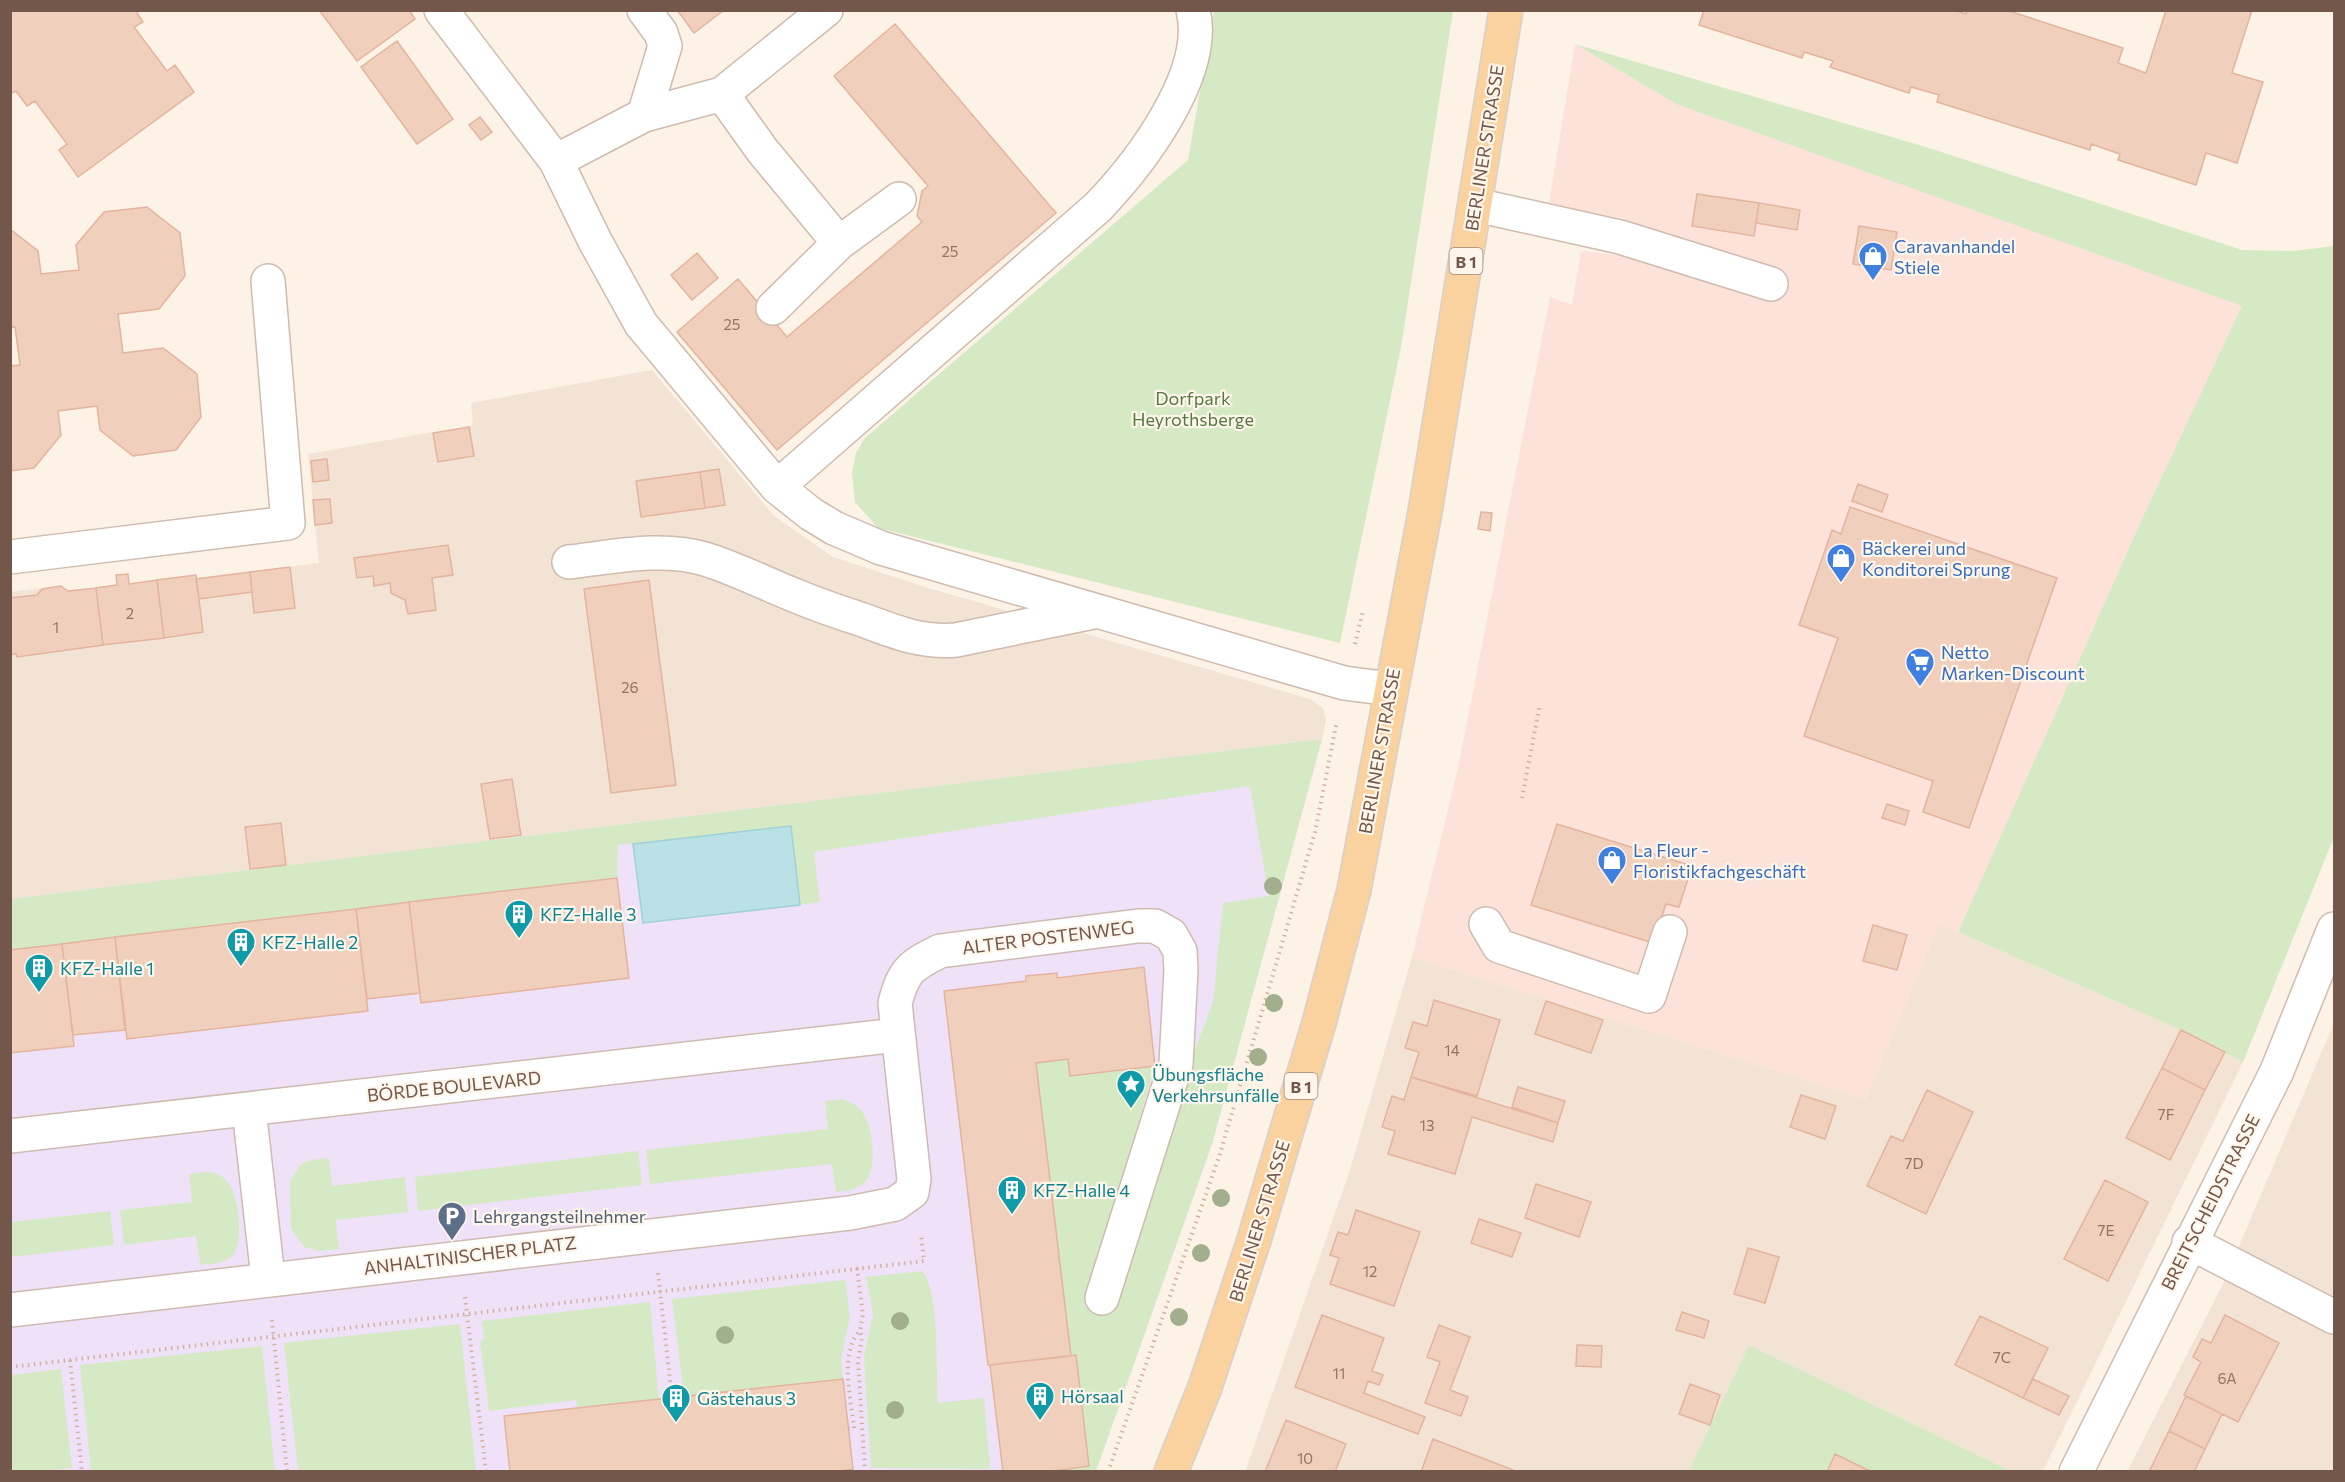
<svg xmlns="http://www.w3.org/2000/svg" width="2345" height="1482" viewBox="0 0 2345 1482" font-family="Commissioner,sans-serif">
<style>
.residential{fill:#f3e3d4}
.commercial{fill:#fce2d9}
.education{fill:#efe2f8}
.green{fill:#d5e9c4}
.water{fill:#bae1e5;stroke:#a0d1d6;stroke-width:1.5}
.building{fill:#f0cfbd;stroke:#e3b49e;stroke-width:1.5}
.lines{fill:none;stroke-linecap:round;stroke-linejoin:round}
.minor-casing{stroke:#cfbbaf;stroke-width:36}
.major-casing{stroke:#d8d0cd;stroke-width:36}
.path{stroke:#d5b2a0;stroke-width:4;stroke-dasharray:1.5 4.5;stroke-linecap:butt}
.minor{stroke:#fff;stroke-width:33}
.major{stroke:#f9d29f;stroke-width:33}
.tree{fill:#a1af8c}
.labels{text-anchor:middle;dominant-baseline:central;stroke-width:4.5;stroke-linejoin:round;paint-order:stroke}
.number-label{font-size:15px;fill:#937568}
.shield{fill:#fff6eb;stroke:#9e877b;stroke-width:1.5}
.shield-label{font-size:16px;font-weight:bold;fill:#74574b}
.street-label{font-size:18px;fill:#74574b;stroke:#fff6eb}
.shop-label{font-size:18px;fill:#366cbe;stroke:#fff6eb;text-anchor:start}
.park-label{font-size:18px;fill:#567943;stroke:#fff6eb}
.culture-label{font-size:18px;fill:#0d838f;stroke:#fff6eb;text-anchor:start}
.service-label{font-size:18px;fill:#4e5e75;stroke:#fff6eb;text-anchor:start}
</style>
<rect width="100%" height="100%" fill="#fcf2e5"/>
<path class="residential" d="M652 370 774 516 833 557 925 587 1310 699 1323 708 1326 720 1322 739 11 899 10 592 61 586 68 591 197 579 319 563 308 454 473 425 471 403Z
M1939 924 2181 1030 2243 1062 2043 1471H2011L1749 1345 1690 1468 1697 1471 1245 1472 1349 1173 1412 957 1866 1099Z
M2334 1023V1471L2127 1472 2222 1286Z"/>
<path class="commercial" d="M1575 44 1676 104 2243 306 2142 519 1958 932 1939 925 1866 1099 1412 957 1458 768 1550 297 1572 305 1581 251 1617 255 1623 219 1549 203Z"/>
<path class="education" d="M1322 739 1212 1144 1096 1471H11L10 899Z"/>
<path class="green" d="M1214 11H1453L1401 347 1340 643 878 528 855 502 852 473 856 453 865 438 1188 160Z
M1575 44 1929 148 2242 250 2294 251 2334 246V837L2243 1062 2181 1030 1958 932 2142 519 2242 306 1676 104Z
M1322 739 1212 1144 1096 1471H1046L1089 1466 1071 1356 1036 1063 1068 1059 1070 1076 1155 1066 1084 1306 1107 1315 1188 1068 1213 1002 1223 903 1269 896 1250 786 814 852 820 902 800 905 790 826 618 845 617 878 11 950 10 899Z
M844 1099C851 1102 858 1106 863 1113 873 1127 877 1167 866 1181 859 1190 846 1191 836 1192L832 1164 650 1184 646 1150 828 1129 825 1101Z
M638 1151 642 1185 418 1211 415 1177Z
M329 1158 332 1186 405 1177 408 1212 336 1220 339 1249 319 1251 304 1247 291 1229 290 1181 302 1163 312 1160Z
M206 1172C214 1172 221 1174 227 1181 239 1194 245 1244 231 1257 223 1264 210 1264 200 1265L196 1236 124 1245 120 1210 192 1202 189 1174Z
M110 1211 114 1245 11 1257V1222Z
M922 1271C940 1290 936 1375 938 1403L984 1398 990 1469 871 1468 864 1357 873 1314 866 1277Z
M845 1280 850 1316 841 1359 843 1379 684 1396 672 1299Z
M650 1302 659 1399 577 1408 576 1400 489 1411 480 1341 484 1340 482 1321Z
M460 1324 476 1471H298L284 1343Z
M1749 1345 2011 1471 1697 1472 1690 1468Z
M262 1346 275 1471H91L80 1365Z
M61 1369 72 1468 40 1471H11V1375Z"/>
<path class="water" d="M791 826 800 905 643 923 633 844Z"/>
<path class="building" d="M10 10H135L143 22 134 27 167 71 175 65 194 92 78 177 59 150 67 144 35 101 27 106 16 91 10 94Z
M319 10H409L415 19 357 61Z
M677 10H724L694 33Z
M1704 10H1954L1966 14 1967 10H2006L2123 48 2118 63 2146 73 2166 10H2252L2232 73 2263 82 2237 163 2206 153 2196 185 2118 160 2120 154 2091 144 2090 150 1937 102 1939 95 1911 87 1909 93 1830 67 1833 61 1804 52 1802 58 1699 25Z
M895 24 1056 213 777 450 677 332 738 279 787 337 922 222 917 216 922 191 928 186 834 76Z
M397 41 453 119 417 144 361 67Z
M480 117 492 132 481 140 469 125Z
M1697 194 1759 203 1754 236 1692 226Z
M1759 203 1800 210 1797 230 1756 223Z
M147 207 180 233 185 276 159 309 118 314 123 353 163 348 197 374 201 417 176 450 133 456 100 430 97 406 58 411 61 435 34 468 10 471V366L20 365 15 327 10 328V229L38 251 41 274 79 270 76 245 104 212Z
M1859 226 1897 232 1891 270 1853 264Z
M697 253 718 278 692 300 671 275Z
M469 427 474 456 438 462 433 433Z
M327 459 329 480 313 482 311 461Z
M719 469 725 505 705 508 700 472Z
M700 472 705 508 641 517 636 481Z
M1858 484 1888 495 1882 512 1852 501Z
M330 499 332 523 315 525 313 500Z
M1850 507 2057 578 1969 828 1923 812 1933 781 1804 736 1838 638 1799 625 1832 530 1841 534Z
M1481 512 1492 513 1490 531 1478 529Z
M448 545 453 575 432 578 436 610 408 614 405 600 391 593 390 583 374 586 373 576 357 578 354 558Z
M290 567 295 608 254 613 250 572Z
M250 572 252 592 199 599 196 579Z
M128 574 129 584 157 580 164 638 103 645 96 588 117 585 116 575Z
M196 575 203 632 164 638 157 580Z
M649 580 676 785 611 793 584 589Z
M61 586 68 591 96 588 103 645 17 657 16 654H10V598L37 595 42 589Z
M512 779 521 835 490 839 481 784Z
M1887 804 1909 811 1905 825 1882 818Z
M281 823 286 865 250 869 245 827Z
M1557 824 1692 866 1679 907 1666 904 1653 943 1531 905Z
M617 878 629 978 421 1003 409 902Z
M409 902 420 993 367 999 356 909Z
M356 909 368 1011 127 1039 115 937Z
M1873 925 1907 935 1897 970 1863 961Z
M115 937 125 1030 73 1035 62 944Z
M62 944 74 1046 10 1053V950Z
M1144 967 1155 1066 1070 1076 1068 1059 1036 1063 1071 1356 988 1365 944 991 1026 981V976L1057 973V978Z
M1434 1000 1500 1020 1477 1096 1411 1077 1419 1052 1405 1048 1413 1022 1427 1026Z
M1546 1001 1603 1020 1591 1053 1535 1034Z
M2181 1030 2225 1052 2205 1090 2162 1068Z
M2162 1068 2205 1090 2170 1160 2126 1138Z
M1411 1077 1558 1123 1553 1142 1472 1117 1455 1174 1388 1154 1395 1131 1382 1127 1392 1096 1404 1100Z
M1518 1087 1565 1101 1558 1123 1512 1107Z
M1927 1090 1973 1112 1926 1214 1867 1186 1891 1136 1903 1141Z
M1801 1095 1836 1106 1825 1139 1790 1127Z
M2105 1180 2148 1202 2108 1281 2064 1259Z
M1536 1184 1591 1202 1579 1237 1525 1218Z
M1356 1210 1420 1232 1394 1306 1330 1284 1339 1258 1330 1255 1338 1232 1348 1235Z
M1479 1219 1521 1233 1512 1257 1471 1243Z
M1748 1248 1779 1257 1765 1303 1734 1294Z
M1682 1312 1709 1321 1704 1338 1676 1330Z
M1322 1315 1384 1338 1372 1371 1383 1375 1379 1385 1368 1381 1364 1393 1425 1417 1418 1434 1295 1387Z
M2225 1315 2279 1343 2238 1422 2184 1395 2201 1362 2193 1357 2202 1339 2211 1343Z
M1980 1316 2048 1348 2023 1398 1955 1365Z
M1439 1325 1470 1337 1450 1390 1468 1397 1461 1416 1425 1403 1440 1362 1427 1357Z
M1577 1345 1602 1346 1601 1367 1576 1366Z
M1076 1355 1089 1466 1046 1472H1003L990 1365Z
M843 1379 853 1469 834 1472H510L504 1416Z
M2033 1379 2069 1396 2059 1415 2023 1398Z
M1690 1384 1720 1395 1710 1425 1679 1414Z
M2186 1396 2222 1414 2205 1449 2169 1431Z
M1286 1420 1346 1444 1335 1472H1265Z
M2169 1431 2205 1449 2194 1472H2149Z
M1433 1439 1518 1472H1421Z
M1835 1454 1872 1472H1827Z"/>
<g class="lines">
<g class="minor-casing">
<path id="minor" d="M441 10 556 161 595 241 641 324 777 487 811 514 834 528 881 548 1344 683 1390 689
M722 94 762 150 839 243
M644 115 665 46 661 33 644 10
M556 161 644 115 722 94 826 10
M1476 205 1620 237 1771 284
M773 308 839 243 899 199
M777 487 1098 207C1139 164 1209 74 1193 10
M10 557 288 523 268 281
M569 562C613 557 662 546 705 559 737 569 768 585 799 597 820 606 842 613 863 620 895 632 922 643 956 640L1093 612
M1486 924 1499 946 1649 996 1670 932
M249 1109 268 1278
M10 1136 897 1035
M2189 1242 2334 1317
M10 1310 850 1213 895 1204 912 1192 914 1179 895 1003C904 970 910 966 940 951L1138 926H1155L1171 935 1180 951 1181 970 1176 1064 1102 1298
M2076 1472 2277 1071 2334 929"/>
</g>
<g class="major-casing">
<path id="major" d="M1171 1472 1205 1387 1254 1240 1319 1023 1354 890 1425 512 1506 10"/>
</g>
<path class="path" d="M1355 644 1363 611
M1522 798 1540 704
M857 1268 863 1315 860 1330 862 1338 858 1362 865 1472
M658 1273 672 1398
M465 1297 486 1472
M272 1320 287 1472
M70 1360 82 1472
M10 1367 924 1261 921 1234
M848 1428H854C851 1398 839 1354 860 1330
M998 1472 1003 1470
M1108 1472 1219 1157 1315 832 1337 721"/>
<use href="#minor" class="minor"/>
<use href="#major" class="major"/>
</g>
<g class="tree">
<circle cx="1273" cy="886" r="9"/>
<circle cx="1274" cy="1003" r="9"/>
<circle cx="1258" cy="1057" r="9"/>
<circle cx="1221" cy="1198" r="9"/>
<circle cx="1201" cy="1253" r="9"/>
<circle cx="1179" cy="1317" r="9"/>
<circle cx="900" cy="1321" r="9"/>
<circle cx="725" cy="1335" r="9"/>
<circle cx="895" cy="1410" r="9"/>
</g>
<defs>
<g id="shop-pin" transform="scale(1.5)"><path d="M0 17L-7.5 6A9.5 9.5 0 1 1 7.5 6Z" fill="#3f7fe0" stroke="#fff6eb"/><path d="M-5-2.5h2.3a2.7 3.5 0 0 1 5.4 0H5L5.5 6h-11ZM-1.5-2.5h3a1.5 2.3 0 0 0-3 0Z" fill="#fff"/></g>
<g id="supermarket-pin" transform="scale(1.5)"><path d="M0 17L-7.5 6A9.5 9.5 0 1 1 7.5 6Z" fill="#3f7fe0" stroke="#fff6eb"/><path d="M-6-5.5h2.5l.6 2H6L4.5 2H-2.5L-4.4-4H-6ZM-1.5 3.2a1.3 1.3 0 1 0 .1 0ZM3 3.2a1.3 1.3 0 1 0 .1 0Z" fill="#fff"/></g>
<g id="building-pin" transform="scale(1.5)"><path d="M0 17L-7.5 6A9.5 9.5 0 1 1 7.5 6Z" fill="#0f9aa8" stroke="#fff6eb"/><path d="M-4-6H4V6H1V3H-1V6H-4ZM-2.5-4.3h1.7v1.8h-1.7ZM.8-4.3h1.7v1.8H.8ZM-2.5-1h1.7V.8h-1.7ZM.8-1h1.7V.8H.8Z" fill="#fff"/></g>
<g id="sight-pin" transform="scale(1.5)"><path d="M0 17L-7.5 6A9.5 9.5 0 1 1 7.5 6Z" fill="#0f9aa8" stroke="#fff6eb"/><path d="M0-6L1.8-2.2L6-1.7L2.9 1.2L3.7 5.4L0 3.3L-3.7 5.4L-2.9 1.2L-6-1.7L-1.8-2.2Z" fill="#fff"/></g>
<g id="parking-pin" transform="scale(1.5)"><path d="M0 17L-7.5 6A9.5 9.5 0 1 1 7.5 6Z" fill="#5c6f8a" stroke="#fff6eb"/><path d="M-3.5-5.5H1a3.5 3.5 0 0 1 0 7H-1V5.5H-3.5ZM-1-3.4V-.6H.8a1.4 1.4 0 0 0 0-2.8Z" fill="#fff"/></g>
</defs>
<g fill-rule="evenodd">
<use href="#shop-pin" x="1873" y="256"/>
<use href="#shop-pin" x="1841" y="558"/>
<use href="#supermarket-pin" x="1920" y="662"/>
<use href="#shop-pin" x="1612" y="860"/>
<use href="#building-pin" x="519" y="914"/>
<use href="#building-pin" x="241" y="942"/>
<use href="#building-pin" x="39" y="968"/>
<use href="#sight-pin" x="1131" y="1084"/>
<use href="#building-pin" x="1012" y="1190"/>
<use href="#parking-pin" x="452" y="1216"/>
<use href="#building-pin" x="1040" y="1396"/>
<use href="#building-pin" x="676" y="1398"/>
</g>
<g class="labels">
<g class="number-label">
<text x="950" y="251">25</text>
<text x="732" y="324">25</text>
<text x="130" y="613">2</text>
<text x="56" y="627">1</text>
<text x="630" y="687">26</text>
<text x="1452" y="1050">14</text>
<text x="2166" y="1114">7F</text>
<text x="1427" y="1125">13</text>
<text x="1914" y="1163">7D</text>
<text x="2106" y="1230">7E</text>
<text x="1370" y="1271">12</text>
<text x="2002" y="1357">7C</text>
<text x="1339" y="1373">11</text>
<text x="2227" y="1378">6A</text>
<text x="1305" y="1458">10</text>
</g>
<g class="shield">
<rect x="1449.5" y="248" width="33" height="26" rx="4.5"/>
<rect x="1284.5" y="1073" width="33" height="26" rx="4.5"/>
</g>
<g class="shield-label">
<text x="1466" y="261">B 1</text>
<text x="1301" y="1086">B 1</text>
</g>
<g class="street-label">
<text transform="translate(1484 148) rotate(-81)">BERLINER STRASSE</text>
<text transform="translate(1379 751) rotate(-80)">BERLINER STRASSE</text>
<text transform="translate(1048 937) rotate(-7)">ALTER POSTENWEG</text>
<text transform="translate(454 1086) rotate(-6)">BÖRDE BOULEVARD</text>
<text transform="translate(2210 1202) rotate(-63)">BREITSCHEIDSTRASSE</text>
<text transform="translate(1259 1221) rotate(-73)">BERLINER STRASSE</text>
<text transform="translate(470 1255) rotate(-7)">ANHALTINISCHER PLATZ</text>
</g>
<g class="shop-label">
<text x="1894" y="246">Caravanhandel<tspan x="1894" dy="21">Stiele</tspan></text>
<text x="1862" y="548">Bäckerei und<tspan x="1862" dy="21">Konditorei Sprung</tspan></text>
<text x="1941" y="652">Netto<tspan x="1941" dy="21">Marken-Discount</tspan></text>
<text x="1633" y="850">La Fleur -<tspan x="1633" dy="21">Floristikfachgeschäft</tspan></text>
</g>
<g class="park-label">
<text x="1193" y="398">Dorfpark<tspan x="1193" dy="21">Heyrothsberge</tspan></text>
</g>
<g class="culture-label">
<text x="540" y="914">KFZ-Halle 3</text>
<text x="262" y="942">KFZ-Halle 2</text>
<text x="60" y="968">KFZ-Halle 1</text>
<text x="1152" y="1074">Übungsfläche<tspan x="1152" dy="21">Verkehrsunfälle</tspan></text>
<text x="1033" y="1190">KFZ-Halle 4</text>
<text x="1061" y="1396">Hörsaal</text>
<text x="697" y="1398">Gästehaus 3</text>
</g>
<g class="service-label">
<text x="473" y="1216">Lehrgangsteilnehmer</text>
</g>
</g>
<rect width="2345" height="1482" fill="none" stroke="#74574b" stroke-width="24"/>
</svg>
